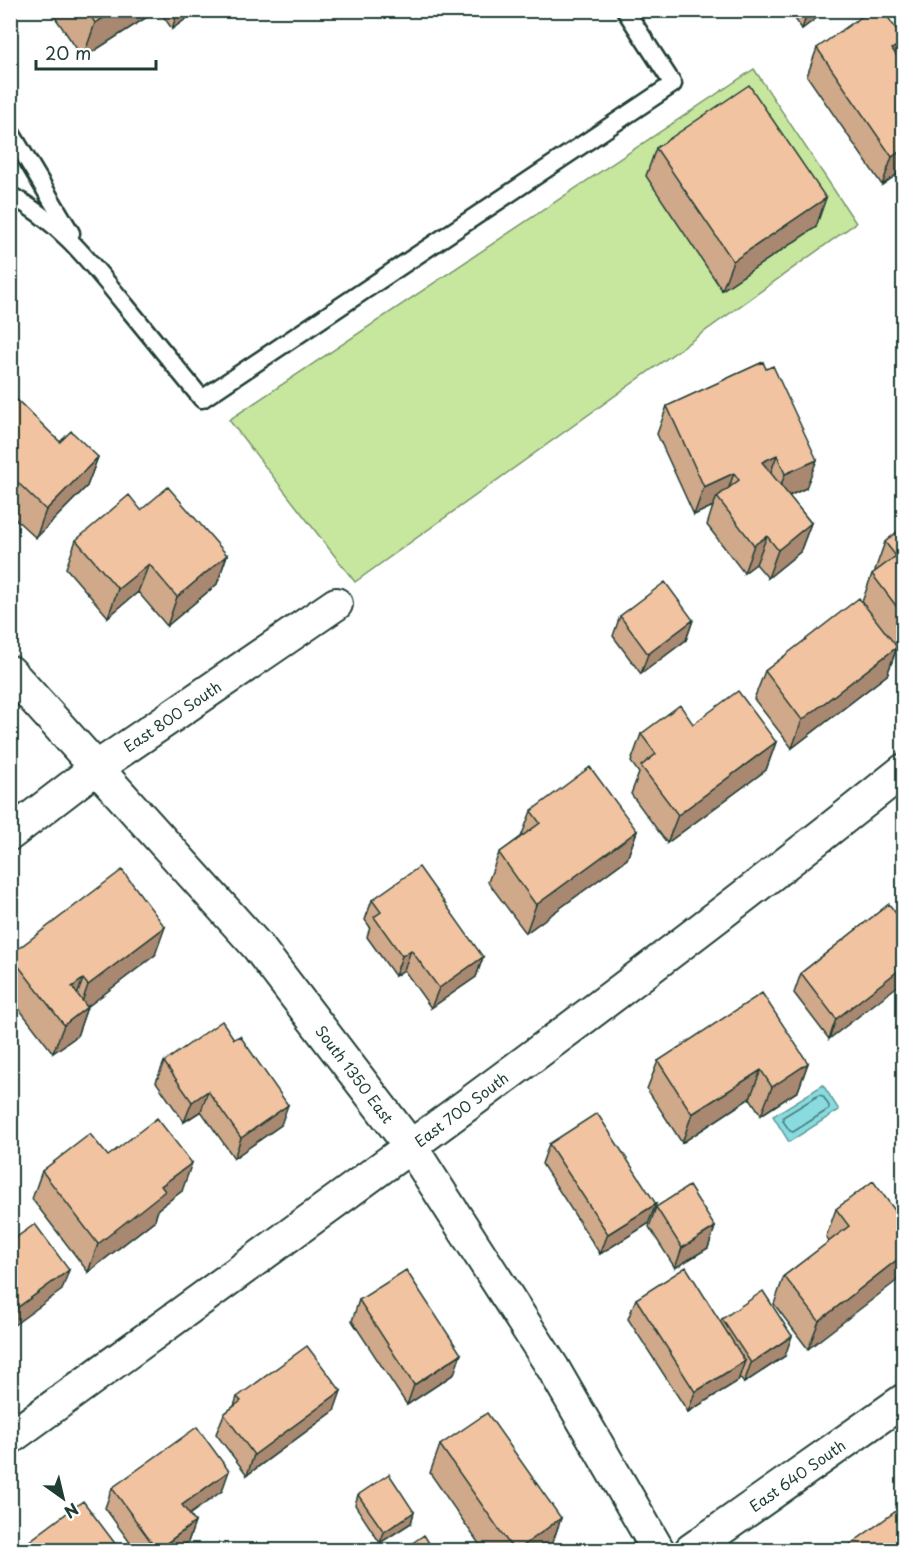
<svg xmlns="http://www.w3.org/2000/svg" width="914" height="1561" viewBox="0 0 914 1561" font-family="'Playpen Sans',sans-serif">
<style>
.green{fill:#c7e69e;stroke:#739269;stroke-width:1.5}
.water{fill:#89dbe0;stroke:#5f9c9b;stroke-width:1.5}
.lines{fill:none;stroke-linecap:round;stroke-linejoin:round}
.shore{stroke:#497c79;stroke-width:1.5}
.lane-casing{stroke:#1f3d34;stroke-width:21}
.street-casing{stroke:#1f3d34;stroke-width:36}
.lane{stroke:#fff;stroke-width:16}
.street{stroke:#fff;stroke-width:32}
.wall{fill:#d0a88a;stroke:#1f3d34;stroke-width:1.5}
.shaded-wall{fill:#a98871;stroke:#1f3d34;stroke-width:1.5}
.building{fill:#f2c3a1;stroke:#1f3d34;stroke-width:1.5}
.labels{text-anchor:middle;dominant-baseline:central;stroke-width:5;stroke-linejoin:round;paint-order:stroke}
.street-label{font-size:15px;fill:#1f3d34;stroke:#fff}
</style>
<rect width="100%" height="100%" fill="#fff"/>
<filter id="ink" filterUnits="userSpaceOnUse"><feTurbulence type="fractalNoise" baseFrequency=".0167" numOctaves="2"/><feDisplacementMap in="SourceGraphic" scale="12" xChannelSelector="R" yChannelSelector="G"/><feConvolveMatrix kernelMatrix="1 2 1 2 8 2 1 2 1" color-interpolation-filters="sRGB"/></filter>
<g filter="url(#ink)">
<path class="green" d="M754 69 856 223 355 582 229 420Z"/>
<path class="water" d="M823 1085 839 1110 789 1142 773 1116Z"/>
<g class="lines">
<path class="shore" d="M819 1095 823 1096 829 1106V1109L793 1132 790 1131 783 1121V1117Z"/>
<g class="lane-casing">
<path id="lane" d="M10 131 71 233
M10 195C60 222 91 263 126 306 151 337 177 368 202 399L673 84 625 10"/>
</g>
<g class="street-casing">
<path id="street" d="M10 672 258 947 411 1147 553 1368 658 1550
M10 834 96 768 336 604
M10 1438C311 1219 614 1003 904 770
M691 1550 904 1400"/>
</g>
<use href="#lane" class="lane"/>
<use href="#street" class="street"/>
</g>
<path class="wall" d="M50 10H158L83 58Z
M159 10H198L172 29Z
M765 10H780L770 17Z
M789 10H827L802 29Z
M817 48 899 58 903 170 882 185 807 76Z
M656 148 816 227 722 290 646 176Z
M763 362 806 488 789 496 811 523 800 552 768 578 756 564 744 573 707 525 713 506 694 515 657 434 667 406Z
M10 393 60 442 98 457 87 486 36 538 10 514Z
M141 510 227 555 217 584 167 626 138 592 108 617 66 568 76 540Z
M903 527V652L901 654 897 648 887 675 792 748 754 699 765 671 862 602 872 574 876 571 875 570 885 542Z
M620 616 693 620 686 640 641 674 613 636Z
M693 724 776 742 766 770 667 843 631 794 639 773 631 762 641 734Z
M531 811 637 831 627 859 526 933 488 882 499 853 521 837Z
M372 900 483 957 476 977 431 1008 404 970 395 976 367 937 370 927 365 920Z
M889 904 829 1039 794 993 801 973Z
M10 955H155L87 1007 77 1036 53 1053 10 997Z
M658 1061 808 1063 798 1091 761 1115 750 1098 682 1143 647 1089Z
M164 1062 281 1125 234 1158 201 1111 184 1122 156 1082Z
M549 1144 648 1224 600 1254 542 1164Z
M108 1156 182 1191 158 1209 155 1220 88 1272 32 1199 42 1171Z
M656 1207 715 1227 708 1248 675 1268 649 1227Z
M836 1209 903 1221 808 1349 774 1304 784 1276 829 1242 826 1237Z
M636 1299 720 1322 722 1319 785 1356 744 1383 739 1377 738 1381 688 1412 628 1319Z
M359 1300 454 1374 407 1405 352 1321Z
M237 1397 334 1411 247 1475 216 1434 224 1414 234 1406Z
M440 1445 561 1518 551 1547 545 1551H484L430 1473Z
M112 1488 222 1491 189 1514 195 1522 188 1542 176 1551H136L105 1508Z
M358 1495 414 1512 411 1523 380 1543 355 1505Z"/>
<path class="shaded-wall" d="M116 10H158L83 58 95 23Z
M178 10H198L172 29Z
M773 10H780L770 17Z
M808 10H827L802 29Z
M903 42V45L894 69 892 49Z
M903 149V170L882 185 892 157Z
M826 198 816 227 722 290 733 261Z
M777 455 767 483 762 462Z
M98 457 87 486 36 538 46 510Z
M817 460 806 488 775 502 785 474Z
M734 473 724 502 717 497 713 506 694 515 704 487Z
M811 523 800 552 768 578 778 550Z
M767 536 756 564 744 573 754 545Z
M227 555 217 584 167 626 177 597Z
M149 564 138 592 108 617 118 589Z
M693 620 686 640 641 674 648 654Z
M897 647 887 675 792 748 802 720Z
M776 742 766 770 667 843 678 815Z
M637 831 627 859 526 933 536 905Z
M165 927 155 955 78 1014 88 985Z
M411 950 404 970 395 976 402 956Z
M483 957 476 977 431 1008 439 988Z
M903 967V982L829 1039 836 1019Z
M83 979 73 1007 72 987Z
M87 1007 77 1036 53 1053 64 1025Z
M18 1022 10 1041V1027Z
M808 1063 798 1091 761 1115 772 1087Z
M761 1070 750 1098 682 1143 692 1114Z
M208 1091 201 1111 184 1122 192 1102Z
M288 1105 281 1125 234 1158 241 1138Z
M192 1163 182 1191 158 1209 155 1220 88 1272 98 1244 161 1186Z
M656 1204 648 1224 600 1254 608 1234Z
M715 1227 708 1248 675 1268 682 1248Z
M903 1255V1276L808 1349 819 1321Z
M69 1270 62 1290 10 1328V1313Z
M792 1336 785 1356 744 1383 751 1363Z
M461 1354 454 1374 407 1405 414 1385Z
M745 1361 738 1381 688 1412 695 1392Z
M341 1391 334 1411 247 1475 254 1455Z
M229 1471 222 1491 175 1525 182 1505Z
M414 1512 411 1523 380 1543 384 1532Z
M561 1518 551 1547 545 1551H516Z
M195 1522 188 1542 176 1551H157Z"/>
<path class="building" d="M87 10H116L95 23Z
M871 10H883L903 39V42L892 49 903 65V149L892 157 817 48Z
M749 85 826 198 733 261 656 148Z
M763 362 766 369 773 366 817 460 785 474 777 455 762 462 811 523 778 550 767 536 754 545 717 497 739 480 734 473 704 487 667 406Z
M10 393 60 442 71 431 98 457 46 510 10 475Z
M168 487 227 555 177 597 149 564 118 589 76 540 129 495 141 510Z
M903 527V615L872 574 896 556 885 542Z
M665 582 693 620 648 654 620 616Z
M859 598 897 647 802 720 765 671Z
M738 691 776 742 678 815 641 766 656 754 641 734 680 705 693 724Z
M590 767 637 831 536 905 499 853 540 823 531 811Z
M419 867 483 957 439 988 411 950 402 956 374 917 381 912 372 900Z
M122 870 165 927 88 985 83 979 72 987 87 1007 64 1025 10 955Z
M889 904 903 923V967L836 1019 801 973Z
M762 993 808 1063 772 1087 761 1070 692 1114 658 1061Z
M10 1011 18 1022 10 1027Z
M222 1021 234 1039 240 1036 288 1105 241 1138 208 1091 192 1102 164 1062Z
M597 1113 656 1204 608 1234 549 1144Z
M157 1118 192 1163 161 1186 165 1191 98 1244 42 1171 90 1134 108 1156Z
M873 1181 903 1221V1255L819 1321 784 1276 849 1226 836 1209Z
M689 1186 715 1227 682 1248 656 1207Z
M35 1224 69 1270 10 1313V1242Z
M686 1267 745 1361 695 1392 636 1299Z
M406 1270 461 1354 414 1385 359 1300Z
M763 1291 792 1336 751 1363 722 1319Z
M307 1346 341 1391 254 1455 224 1414 241 1401 237 1397Z
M487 1413 561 1518 516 1551H514L440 1445Z
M197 1427 229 1471 182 1505 195 1522 157 1550 112 1488Z
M389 1474 414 1512 384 1532 358 1495Z
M83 1501 120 1550 119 1551H16Z
M903 1506V1551H841Z
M424 1535 434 1551H401Z"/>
</g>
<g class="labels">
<g class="street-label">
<text transform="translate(172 716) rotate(-34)">East 800 South</text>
<text transform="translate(355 1074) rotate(53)">South 1350 East</text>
<text transform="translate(461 1109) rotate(-37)">East 700 South</text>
<text transform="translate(797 1475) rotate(-35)">East 640 South</text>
</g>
</g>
<rect width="914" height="1561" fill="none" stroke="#fff" stroke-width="36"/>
<rect x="18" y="18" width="878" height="1525" fill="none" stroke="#1f3d34" stroke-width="2" filter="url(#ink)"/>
<g transform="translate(63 1498) rotate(146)" stroke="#ffffff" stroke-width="4.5" paint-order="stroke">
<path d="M0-4.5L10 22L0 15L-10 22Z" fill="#1f3d34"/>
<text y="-9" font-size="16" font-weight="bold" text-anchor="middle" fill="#1f3d34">N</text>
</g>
<path d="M36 60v9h120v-9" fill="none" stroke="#1f3d34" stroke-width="3"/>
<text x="45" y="60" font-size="18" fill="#1f3d34" stroke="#ffffff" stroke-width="4.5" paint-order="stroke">20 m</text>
</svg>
